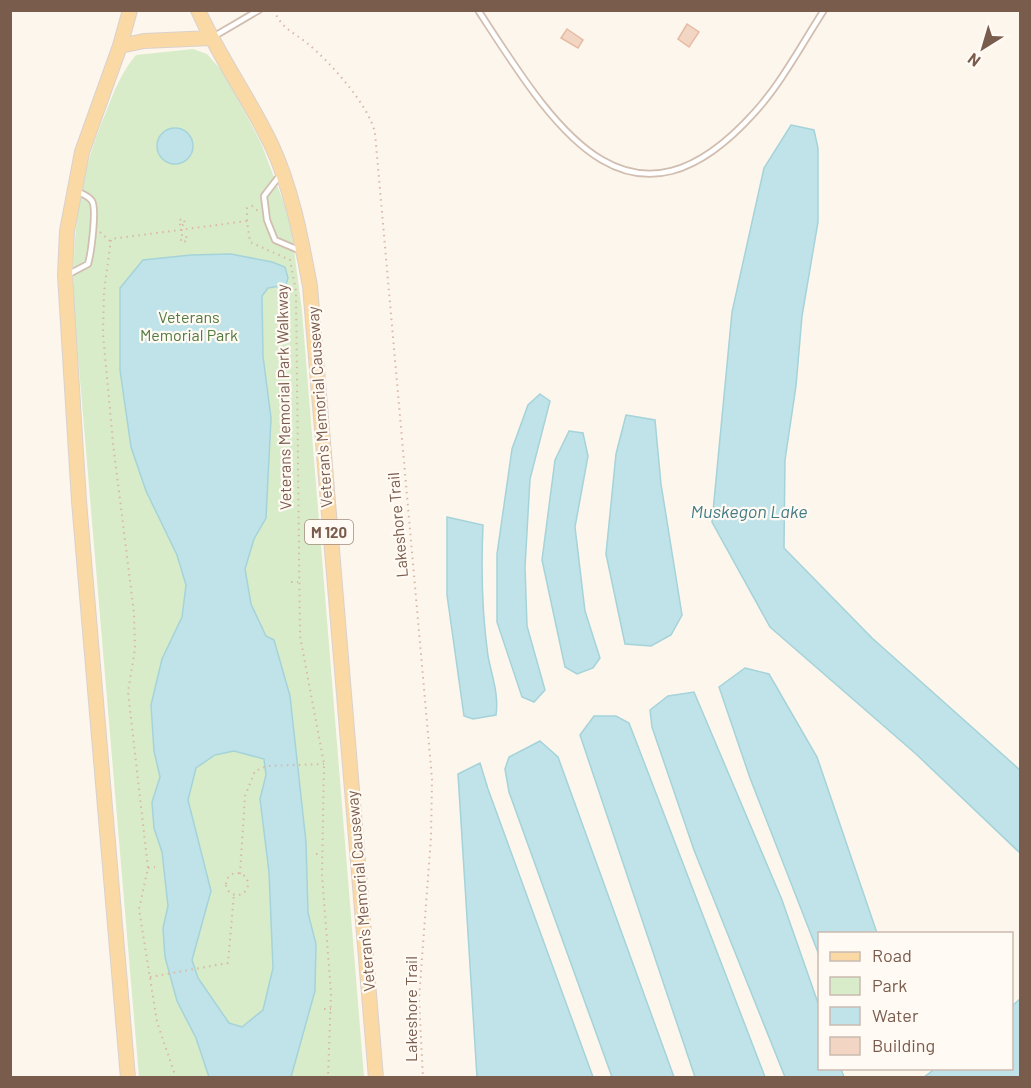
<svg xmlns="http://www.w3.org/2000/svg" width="1031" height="1088" viewBox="0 0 1031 1088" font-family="Barlow,sans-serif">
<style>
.green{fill:#d8ecc9}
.water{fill:#bfe3e8;stroke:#a5d3da;stroke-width:1.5;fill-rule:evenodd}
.building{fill:#f3d5c3;stroke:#e6bba3;stroke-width:1.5}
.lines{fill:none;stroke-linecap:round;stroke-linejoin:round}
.lane-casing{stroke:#d1beb0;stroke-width:8}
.primary-casing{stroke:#dad1cd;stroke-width:16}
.path{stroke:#d9b8a5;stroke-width:2;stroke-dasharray:1.5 4.5;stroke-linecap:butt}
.lane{stroke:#fff;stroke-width:4.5}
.primary{stroke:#fbd9a5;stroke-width:14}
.labels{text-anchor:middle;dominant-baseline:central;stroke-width:4.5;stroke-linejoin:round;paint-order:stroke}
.shield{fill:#fffaf3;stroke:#a28b7f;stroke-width:1.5}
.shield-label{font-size:15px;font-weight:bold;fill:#7a5c4d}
.park-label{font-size:16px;fill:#537a41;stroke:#fffaf3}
.street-label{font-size:16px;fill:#7a5c4d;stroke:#fffaf3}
.water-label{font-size:18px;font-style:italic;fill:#437c86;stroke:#fffaf3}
</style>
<rect width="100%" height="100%" fill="#fdf6ec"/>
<path class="green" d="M193 49 207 54 224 73 261 143 290 219 302 311 364 1077H139L73 297C74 226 78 178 106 112 114 91 121 73 136 55Z"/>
<path class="water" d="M791 125 814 130 818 148V222L802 316 796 386 785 460 784 548 872 638 1020 770V853L916 754 770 627 712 522 732 312 764 168Z
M157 146a18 18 0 1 1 36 0a18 18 0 1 1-36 0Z
M231 254 272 262 285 267 288 278 286 285 268 288 262 296 263 356 271 418 266 518 254 539 245 569 251 604 266 636 274 640 290 696 306 842 308 913 316 944 315 991 291 1077H209L196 1038 177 1001 165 957 163 928 168 906 162 852 154 828 152 802 160 777 154 751 151 705 162 659 182 617 186 585 177 555 146 491 131 447 120 370V288L143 260 191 255ZM234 751 264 759 266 775 260 799 269 872 273 968 263 1010 242 1027 229 1023 198 978 192 960 211 891 188 800 196 768 215 755Z
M540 394 550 401 530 479 525 567 527 626 545 690 534 702 522 697 497 622V554L512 449 528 405Z
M626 415 655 420 661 484 682 615 671 635 651 646 625 644 606 554 616 454Z
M569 431 583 433 588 456 575 527 585 611 600 658 593 668 577 674 565 667 542 560 555 460Z
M447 517 483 525C481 568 482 613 488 656 492 677 499 694 496 715L473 719 464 716 447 595Z
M745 668 769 674 817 757 877 933 820 934 819 955 750 778 719 687Z
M694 692 782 900 819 1006 820 1068 841 1069 844 1077H785L694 850 652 727 650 710 668 696Z
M594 716H616L629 723 765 1077H695L580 735Z
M540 741 558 757 674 1077H612L509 792 505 769 509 757Z
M480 763 488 789 593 1077H477L458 774Z
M1020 999V1077H924L935 1069 1012 1068V1006Z"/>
<path class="building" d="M687 24 699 32 689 47 678 39Z
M567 29 583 40 578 48 561 38Z"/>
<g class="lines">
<g class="lane-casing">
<path id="lane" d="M478 10C550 120 627 255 755 112 782 82 802 44 824 10
M213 37 259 10
M281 174 264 196 267 220 275 240 301 251
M69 274 88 264C91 254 97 209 92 201 89 196 81 193 76 191"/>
</g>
<g class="primary-casing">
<path id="primary" d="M198 10C219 57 249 98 271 144 292 189 301 238 310 286L376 1078
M120 46 144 41 211 38
M128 1078 79 501 65 275 67 231 82 152 120 46 130 10"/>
</g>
<path class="path" d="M274 10C281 28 293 32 307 43 330 62 369 105 375 133L432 779 431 837 419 999 423 1078
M247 221V208L252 206 258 211
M182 225H185L184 219 179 220 183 235H181V242L187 241 186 235H183
M100 232 111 242
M290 423 296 422
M291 582H298
M316 854H322
M148 868 155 867
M226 884a11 11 0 1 1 22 0a11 11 0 1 1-22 0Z
M240 874 245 796 255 771 267 766 324 764
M150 977 228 963 234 894
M324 1009H331
M176 1078 157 1022 139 909 148 868 128 692 135 649 134 613 113 443 103 334 104 292 111 239 247 221 250 242 290 260 296 291 300 636 324 764 322 875 331 993 328 1078"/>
<use href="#lane" class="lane"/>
<use href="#primary" class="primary"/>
</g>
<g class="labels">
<rect class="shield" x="305" y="520" width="48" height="24" rx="4.5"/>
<g class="shield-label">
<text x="329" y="532">M 120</text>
</g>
<g class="park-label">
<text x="189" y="316">Veterans<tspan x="189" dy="18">Memorial Park</tspan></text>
</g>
<g class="street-label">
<text transform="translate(283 397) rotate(-91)">Veterans Memorial Park Walkway</text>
<text transform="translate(319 407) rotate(-94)">Veteran's Memorial Causeway</text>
<text transform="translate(397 525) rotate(-95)">Lakeshore Trail</text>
<text transform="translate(360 891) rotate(-95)">Veteran's Memorial Causeway</text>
<text transform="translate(410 1009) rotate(-90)">Lakeshore Trail</text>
</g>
<g class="water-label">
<text x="749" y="511">Muskegon Lake</text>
</g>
</g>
<rect width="1031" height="1088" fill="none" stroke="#7a5c4d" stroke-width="24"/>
<rect x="818" y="932" width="195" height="138" fill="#fffaf3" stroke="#cabbb1" stroke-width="1.5"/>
<rect x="830" y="952" width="30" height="9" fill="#fbd9a5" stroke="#cabbb1" stroke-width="1.5"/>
<text x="872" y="962" font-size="18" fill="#7a5c4d">Road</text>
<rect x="830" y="977" width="30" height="18" fill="#d8ecc9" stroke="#cabbb1" stroke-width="1.5"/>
<text x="872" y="992" font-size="18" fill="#7a5c4d">Park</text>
<rect x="830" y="1007" width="30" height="18" fill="#bfe3e8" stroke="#cabbb1" stroke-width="1.5"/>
<text x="872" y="1022" font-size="18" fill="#7a5c4d">Water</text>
<rect x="830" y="1037" width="30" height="18" fill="#f3d5c3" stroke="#cabbb1" stroke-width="1.5"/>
<text x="872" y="1052" font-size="18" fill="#7a5c4d">Building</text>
<g transform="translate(983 48) rotate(217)" stroke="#fffaf3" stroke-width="4.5" paint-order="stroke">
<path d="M0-4.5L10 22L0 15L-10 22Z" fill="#7a5c4d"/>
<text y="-9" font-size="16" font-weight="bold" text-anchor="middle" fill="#7a5c4d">N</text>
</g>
</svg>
